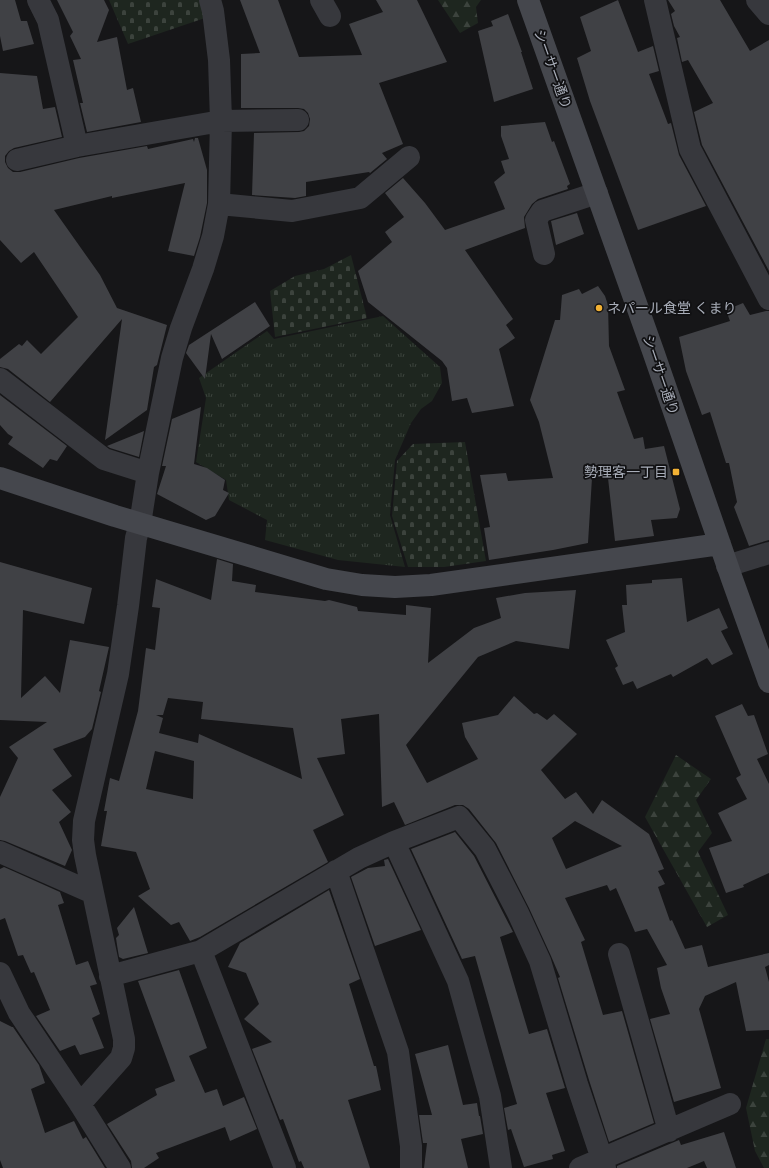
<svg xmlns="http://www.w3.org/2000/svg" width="769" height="1168" viewBox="0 0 769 1168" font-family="Roboto,'Noto Sans JP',sans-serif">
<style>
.grass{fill:url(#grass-tufts)}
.forest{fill:url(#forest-firs)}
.cemetery{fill:url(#cemetery-stones)}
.building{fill:#404145;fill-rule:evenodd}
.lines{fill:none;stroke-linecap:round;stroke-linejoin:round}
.street{stroke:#37383d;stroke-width:22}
.secondary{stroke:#45474d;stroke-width:22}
.poi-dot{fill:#f2b134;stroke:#111113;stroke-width:1.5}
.labels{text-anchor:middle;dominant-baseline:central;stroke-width:3.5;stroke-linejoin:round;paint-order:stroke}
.street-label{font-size:14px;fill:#a8adb8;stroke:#111113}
.poi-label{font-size:14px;fill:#a8adb8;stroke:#111113;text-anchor:start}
</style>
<defs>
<pattern id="grass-tufts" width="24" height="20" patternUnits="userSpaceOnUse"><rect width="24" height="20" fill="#1e261f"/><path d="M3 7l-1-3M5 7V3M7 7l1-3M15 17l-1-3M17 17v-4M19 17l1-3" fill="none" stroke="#3c433d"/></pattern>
<pattern id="forest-firs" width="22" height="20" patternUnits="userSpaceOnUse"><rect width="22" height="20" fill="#1e261f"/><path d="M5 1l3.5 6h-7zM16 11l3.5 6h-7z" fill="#3c433d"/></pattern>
<pattern id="cemetery-stones" width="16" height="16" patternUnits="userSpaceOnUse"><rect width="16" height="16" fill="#1e261f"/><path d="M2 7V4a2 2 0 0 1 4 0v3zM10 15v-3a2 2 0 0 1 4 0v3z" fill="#3c433d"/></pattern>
</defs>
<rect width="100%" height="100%" fill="#161618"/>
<path class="grass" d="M383 316 440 367 442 383 432 401 421 409 411 423 395 460 390 515 405 567 338 560 265 540 267 520 229 500 226 480 196 462 206 398 199 378 267 331 274 339Z"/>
<path class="forest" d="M438 0H481L476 7 478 23 460 33Z
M676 755 711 779 696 800 712 833 698 852 728 915 707 927 645 817Z
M766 1039H769V1168H764L755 1151 746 1108Z"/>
<path class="cemetery" d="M109 0H200L205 18 128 44Z
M351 255 367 318 275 337 270 291 295 276 324 269Z
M465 442 486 561 444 567H408L392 516 397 461 413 444Z"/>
<path class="building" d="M0 0H15L21 21H27L34 44 3 51 0 36Z
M57 0H104L109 10 97 42 117 37 127 90 133 88 141 122 87 132 80 103H83L73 60 81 59 70 36 73 32Z
M240 0H278L299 57 362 55 349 24 383 12 376 0H417L447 62 379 83 403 144 382 153 387 159 370 173 369 172 306 182V196L295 198 252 195 254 133 299 132 304 131 309 126 310 119 308 113 304 109 298 108H241V54L260 53Z
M618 0 638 52 653 46 659 71 649 74 668 124 671 123 679 155 706 206 638 230 590 101 577 58 591 51 580 17Z
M668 0H720L750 51 769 40V271L702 145 694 112 713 103 688 60 682 62 677 38 680 37 674 26 671 14 675 11Z
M508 14 522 52H521L533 89 494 102 478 31 493 26 491 21Z
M0 73 37 76 43 109 55 107 62 137 14 148 9 151 5 156V162L8 168 13 172H20L79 158 147 146 148 149 193 139 194 142 195 138H198L207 170V203L200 237 194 256 168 251 185 183 175 185 112 198V196L54 210 100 275 117 308 167 325 157 365 154 367 147 410 105 440 122 319 50 402 8 369 0 367V359L19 344 22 346 27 340 41 354 78 317 34 252 21 263 0 240Z
M545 122 552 142 554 141 570 184 567 186 568 189 538 199 532 204 524 217 525 228 465 250 513 319 506 325 515 338 499 349 514 406 472 413 467 398 452 401 447 368 442 361 368 302 358 271 392 242 385 232 404 217 385 193 403 178 425 203 445 230 505 209 494 182 505 173 501 161 509 159 501 136V126Z
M577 213 584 234 556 245 551 221Z
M598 286 605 296 608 305 609 346 625 390 617 392 634 439 643 437 645 449 664 446 680 509 677 518 651 520 654 536 615 541 608 478H592L588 543 553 550 489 560 484 528 490 527 480 475 506 473 508 481 553 478 539 422 530 400 555 320H560L562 295 579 289 582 294Z
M255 302 270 326 222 359 211 334 205 379 186 353 189 345Z
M743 303 750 315 766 311H769V540L749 546 734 507 737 502 729 463H726L710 412 702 415 686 371 679 337 730 321 726 310Z
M0 395 67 446 57 461 50 459 43 468 8 444 13 437 8 434 0 425Z
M201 407 194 464 207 468 225 480 223 490 229 493 215 516 206 520 157 494 166 466H162L172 419Z
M144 431 139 457 110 448 107 446Z
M217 559 233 564 232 581 256 585 255 592 325 601 329 600 357 607 358 611 406 615V605L431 608 428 663 474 628 501 618 496 598 525 593 576 590 569 649 516 641 478 657 406 745 427 783 478 759 465 737 462 723 498 715 514 696 534 714 537 713 547 720 554 714 577 734 541 770 565 799 576 792 593 814 602 800 649 834 664 869 658 871 665 884 658 887 670 921 672 920 685 949 702 945 708 967 769 953V965L765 967 769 982V1030L746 1031 736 982 705 996 699 1009 721 1088 674 1102 650 1019 670 1014 661 988 657 968 667 965 647 929 635 932 616 888 610 891 607 885 565 898 585 940 581 942 603 1015 622 1011 654 1123 609 1142 589 1080 558 978 560 977 551 956 529 908 496 843 469 809 463 805H455L405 825 394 802 382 807 379 714 341 719 345 754 317 758 344 815 313 830 328 862 200 937 190 941 179 922 171 925 138 896 150 889 136 852 101 846 107 811H104L110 778 119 781 138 711 146 648 155 650 160 608 152 607 156 579 211 600ZM168 698 203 702 201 719 293 728 302 779 199 734 198 743 159 733 163 718 156 715H163ZM155 751 194 761 193 799 146 789ZM575 821 616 843 622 846 566 869 552 838Z
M0 562 92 588 84 624 23 610 21 698 45 676 60 693 70 640 109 647 99 691 101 692 92 729 85 737 53 749 72 776 52 790 71 812 59 822 72 850 65 866 5 841 0 840V797L18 758 9 747 47 722 0 720Z
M682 578 687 622 719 608 728 628 721 631 733 654 712 665 707 658 673 677 671 674 637 689 633 681 623 685 615 668 618 666 606 640 625 632 622 605H627L626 585 652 583V580Z
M742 704 748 716 754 715 768 754 757 759 769 784V873L743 885 744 887 726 893 709 848 732 841 718 813 747 799 736 778 741 775 715 716Z
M455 832 474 856 513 932 500 937 529 1034 547 1029 565 1088 546 1093 565 1151 552 1155 553 1159 524 1167 511 1129 508 1130 504 1108 517 1104 475 956 462 959 411 849Z
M388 859 421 930 375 946 351 877 368 868 385 866 384 860Z
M4 867 60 892 64 903 58 905 76 965 88 961 97 984 90 986 100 1014 92 1018 104 1048 80 1055 75 1045 60 1051 36 1016 50 1010 34 972 31 973 23 955 18 956 5 918 0 920V869Z
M329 890 360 979 349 984 374 1066H376L381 1090 348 1100 370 1168H304L301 1161 299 1162 283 1119 280 1120 252 1049 272 1042 244 1019 259 1004 246 973 228 967 240 943Z
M134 907 148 953 123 959 119 957 117 945 116 938 119 935 117 928Z
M179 970 207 1048 189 1056 205 1093 217 1089 223 1106 244 1097 257 1129 230 1141 225 1127 156 1153 159 1158 144 1168H132L131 1161 107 1124 157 1095 155 1089 175 1081 138 981Z
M0 1021 12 1027H13L39 1065 45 1083 31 1089 45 1133 74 1121 83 1139 86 1137 105 1168H3L0 1160Z
M448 1045 463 1105 477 1103 479 1116H480L483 1134 461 1139 468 1168H424L427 1143H423L419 1115H432L415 1054Z
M724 1132 736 1168H707L704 1161 687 1168H617V1166L679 1140 681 1145Z"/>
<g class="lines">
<path class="street" d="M38 0 48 20 77 146
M321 0 330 16
M655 0 690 149 769 299
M757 0 769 14
M17 160 77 146 221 121 298 120
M219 204 292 211 360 198 409 157
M544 254 536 220 542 211 597 193
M0 379 104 459 148 473
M727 566 769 553
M394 842 458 981 490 1096 501 1168
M0 852 93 893
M336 871 398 1052 411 1146V1168
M201 951 285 1168
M619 954 669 1131
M0 973 19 1013 80 1104 120 1168
M110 976 201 951 359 858 394 842 459 817 485 849 518 913 540 961 577 1084 605 1168
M80 1104 121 1058 124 1048V1039L85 855 83 840 84 821 118 674 128 606 136 538 140 524 148 473 172 358 181 328 203 269 213 236 219 204 221 121 219 60 213 11 210 0
M580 1168 730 1104"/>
<path class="secondary" d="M528 0 653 351 732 579 769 682
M0 478 115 516 326 579 362 585 395 587 431 585 720 544"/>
</g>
<g class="poi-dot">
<circle cx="599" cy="308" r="4"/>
<rect x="672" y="468" width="8" height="8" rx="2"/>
</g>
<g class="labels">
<g class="street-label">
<text transform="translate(553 69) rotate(70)">シーサー通り</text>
<text transform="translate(661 375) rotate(71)">シーサー通り</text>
</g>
<g class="poi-label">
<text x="607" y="308">ネパール食堂 くまり</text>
<text x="668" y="472" text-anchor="end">勢理客一丁目</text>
</g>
</g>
</svg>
